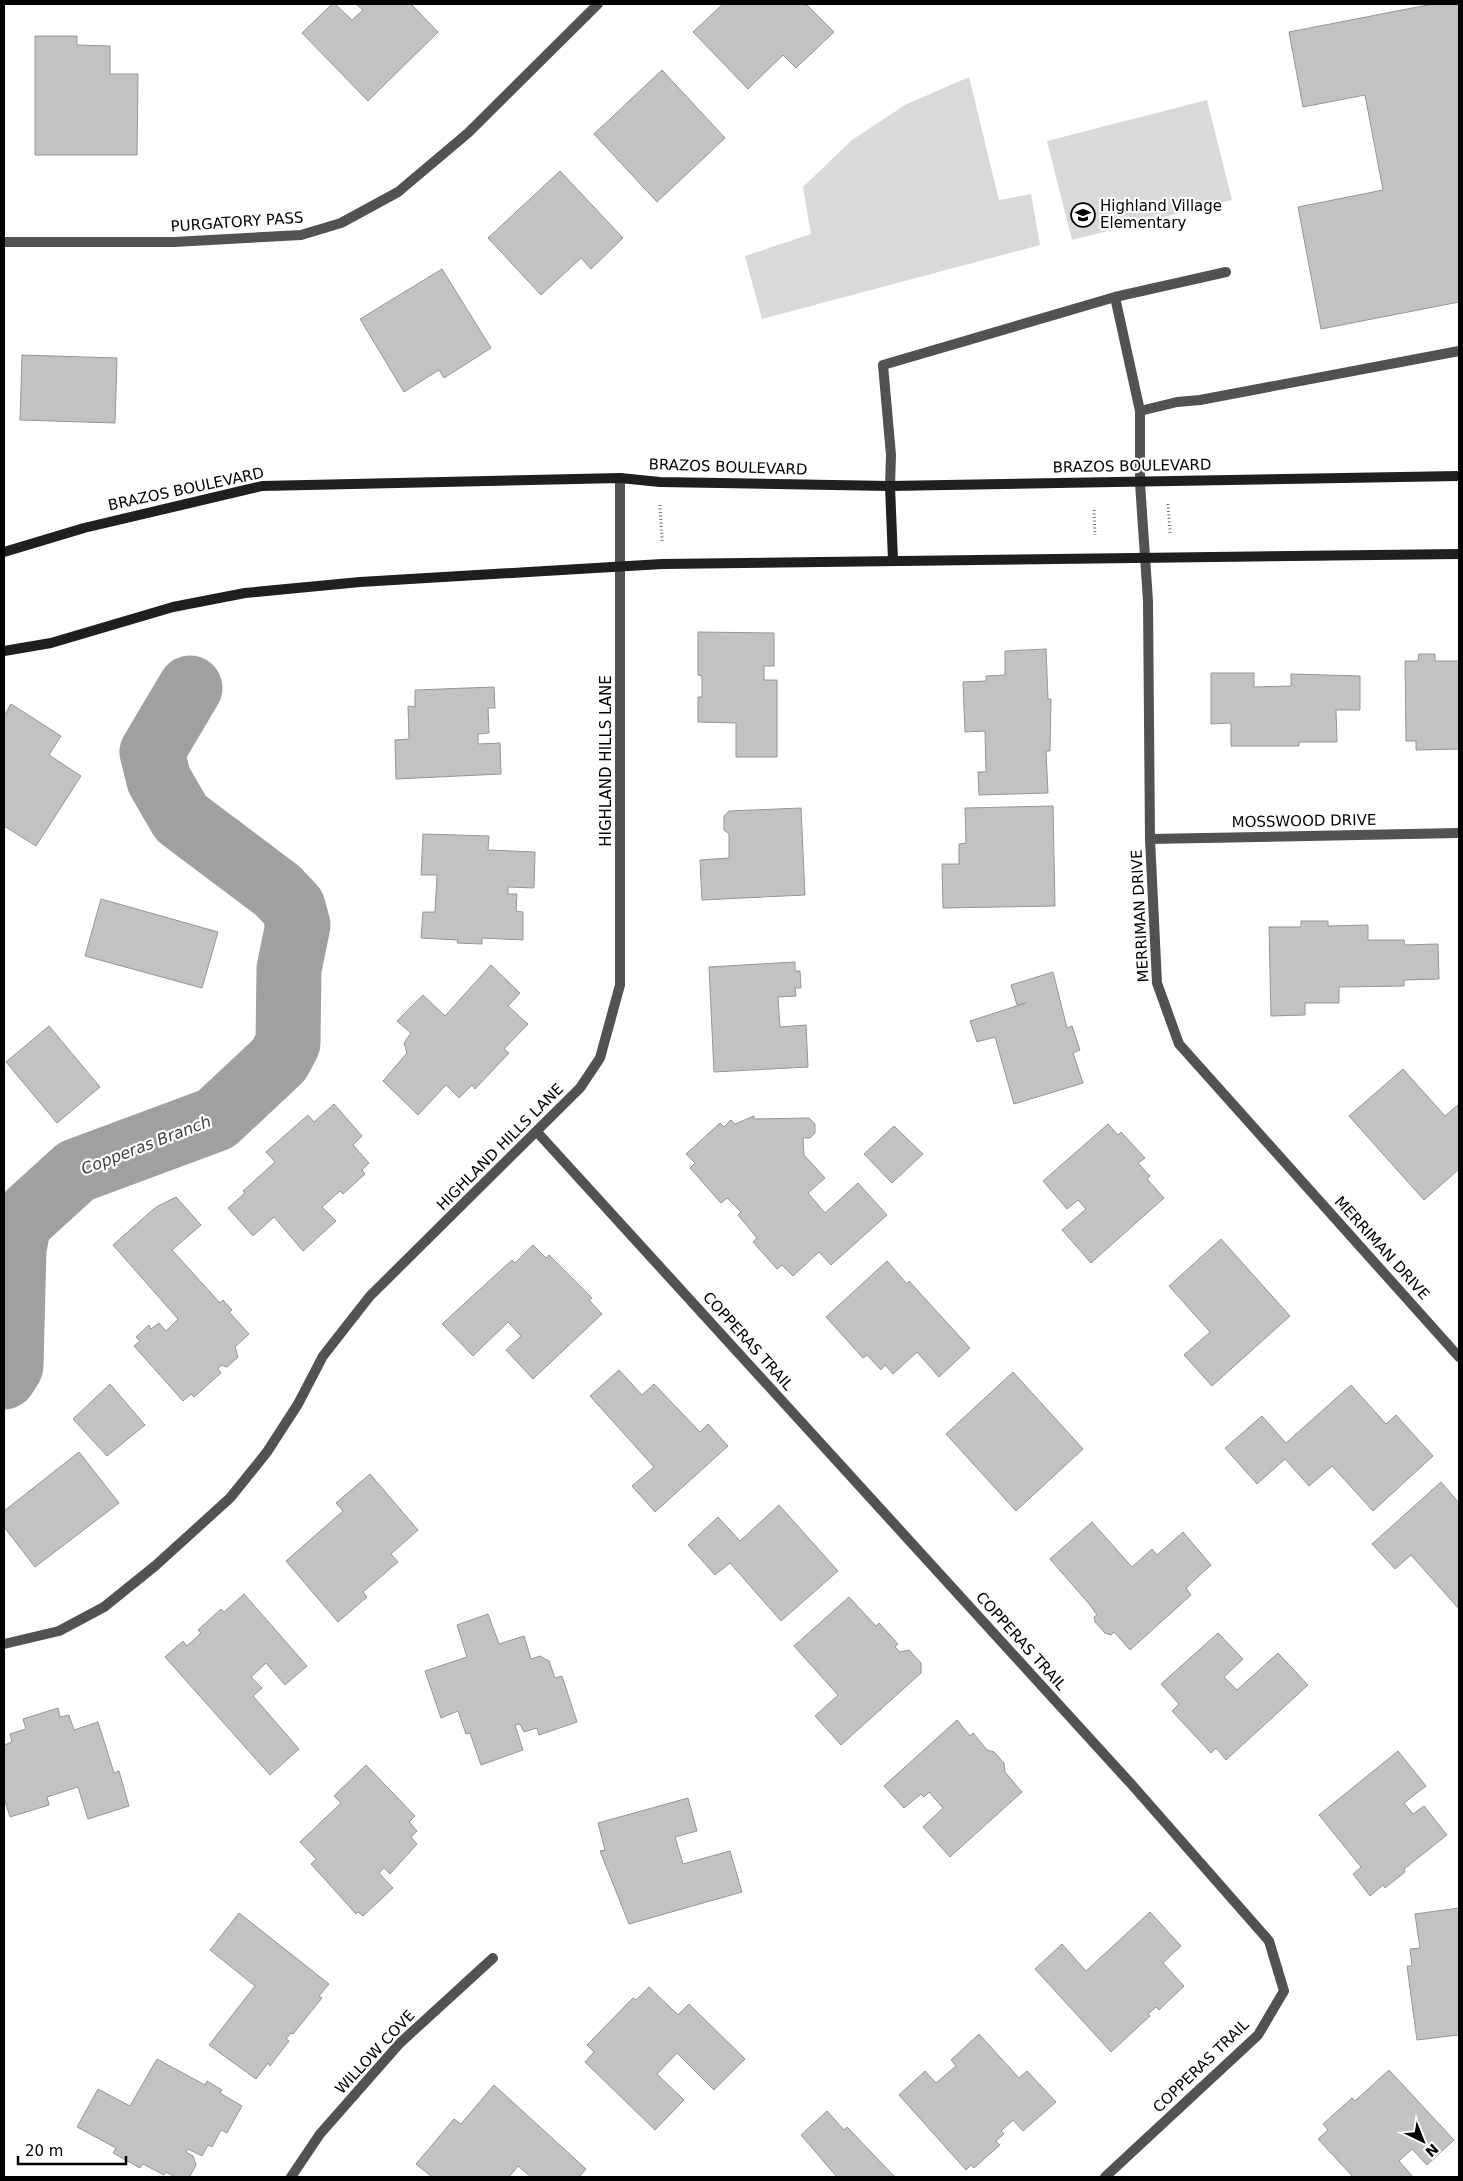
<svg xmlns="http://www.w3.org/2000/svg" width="1463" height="2181" viewBox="0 0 1463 2181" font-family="'DejaVu Sans',sans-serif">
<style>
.green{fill:#d9d9d9}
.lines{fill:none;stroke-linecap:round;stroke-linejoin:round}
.river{stroke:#a0a0a0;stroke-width:65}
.building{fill:#c2c2c2;stroke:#969696}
.path{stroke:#747474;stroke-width:3;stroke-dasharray:1 2.5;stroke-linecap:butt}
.lane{stroke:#525252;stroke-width:10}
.street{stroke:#525252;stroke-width:10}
.secondary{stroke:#1f1f1f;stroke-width:10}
.labels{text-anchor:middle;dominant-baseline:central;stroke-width:4.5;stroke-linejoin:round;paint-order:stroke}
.poi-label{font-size:15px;fill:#000;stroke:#fff;text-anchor:start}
.street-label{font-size:15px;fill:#000;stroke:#fff}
.water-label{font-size:16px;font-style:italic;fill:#414141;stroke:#fff}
</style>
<rect width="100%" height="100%" fill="#fff"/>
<path class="green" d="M969 77 999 200 1031 194 1040 245 762 319 745 256 811 234 803 187 852 140 905 105Z
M1207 100 1232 200 1072 240 1047 141Z"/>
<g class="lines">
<path class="river" d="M4 1377 11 1366 14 1249 19 1223 76 1171 216 1119 279 1060 288 1043 289 969 298 925 293 907 278 891 181 818 159 780 152 752 190 688"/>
</g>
<path class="building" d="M332 4H335L352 20 363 10 356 4H411L438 32 368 101 302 33Z
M723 4H806L834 32 796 68 783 55 748 89 693 32Z
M1433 4H1459V302L1321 329 1298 207 1383 190 1365 95 1303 107 1289 32Z
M35 36H77V45L110 46V74H138L137 155H35Z
M662 70 725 138 657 202 594 134Z
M560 171 623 238 591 269 581 258 541 295 488 238Z
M442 269 491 348 444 378 439 370 404 392 360 319Z
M22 355 117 358 115 423 20 420Z
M698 632 774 633V666H764V680H777V757H736V723L698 722V697H702V676L698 675Z
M1459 646V749L1416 750V741H1406L1405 661H1418L1419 654H1435V661H1459Z
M1046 649 1048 699H1051L1050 751H1046L1048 793 979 795 978 772H986L985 731 965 732 963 682 986 681V676L1005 675V651Z
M1211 673H1254V687L1291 686V674L1360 676V710H1336L1337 742H1299V746H1231V723L1211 724Z
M494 687 495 708H488L489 733 478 734V744L500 743 501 774 396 779 395 740 409 739 408 706 415 707V690Z
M11 704 61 736 49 755 81 776 36 846 4 826V716Z
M1053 806 1055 906 943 908 942 864H959V844L966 843 965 808Z
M801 808 805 895 702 900 700 860 729 858V834L724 830V816L729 811Z
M423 834 489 836 488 850 535 852 534 888 508 887V894H517L516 911 523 912V940L482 938V944L457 943 458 940 421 938 423 912H435L437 875H421Z
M101 899 218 932 202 988 85 956Z
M1301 921H1328V926L1368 925V940H1404L1405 945 1438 944 1439 979 1404 980V986L1339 987V1003H1305V1015L1271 1016 1269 927H1301Z
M795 962V971H800L801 988H795L796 996 778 997 780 1027 806 1025 808 1067 714 1072 709 967Z
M491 965 520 993 508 1006 528 1024 504 1049 509 1053 475 1089 472 1085 459 1098 446 1085 418 1115 383 1081 407 1053 404 1043 411 1033 397 1021 423 995 445 1016Z
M1053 972 1067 1028 1072 1026 1080 1050 1073 1053 1083 1083 1014 1104 995 1037 977 1042 970 1021 1026 1003 1017 1005 1011 985Z
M49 1026 100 1087 57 1123 6 1062Z
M1403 1069 1445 1116 1459 1104V1169L1424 1200 1349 1116Z
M334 1104 362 1136 353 1145 369 1163 362 1170 365 1174 343 1194 340 1191 322 1207 336 1221 303 1251 274 1217 253 1236 228 1208 245 1193 243 1191 275 1162 266 1152 308 1115 314 1122Z
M754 1116V1119L809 1118 815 1124V1133L810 1138H803L804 1155 825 1178 808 1193 825 1213 858 1183 887 1215 831 1265 819 1252 793 1276 782 1265 777 1269 753 1242 757 1238 738 1215 741 1212 727 1198 721 1203 690 1168 695 1163 686 1154 720 1123 724 1127 731 1120 735 1124Z
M1108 1124 1118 1135 1121 1132 1145 1158 1138 1163 1150 1176 1147 1179 1164 1198 1091 1263 1062 1230 1086 1209 1078 1200 1067 1209 1043 1181Z
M894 1126 923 1154 892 1183 864 1154Z
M176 1197 201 1225 172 1250 220 1303 223 1300 232 1310 229 1312 249 1334 235 1347 238 1357 227 1367 221 1365 218 1369 221 1373 194 1397 191 1394 183 1401 134 1346 140 1341 136 1337 149 1325 151 1329 159 1323 166 1331 178 1319 113 1245 156 1207Z
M1221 1239 1290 1316 1212 1386 1184 1355 1210 1332 1169 1286Z
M533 1245 546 1258 549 1255 592 1298 589 1300 602 1314 533 1379 506 1350 521 1336 508 1322 473 1356 442 1324 512 1260 515 1263Z
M887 1261 907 1284 909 1281 970 1348 939 1377 917 1352 893 1374 885 1365 881 1370 867 1355 863 1358 826 1317Z
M619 1370 642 1395 654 1384 700 1432 708 1424 728 1446 655 1512 632 1486 654 1467 590 1396Z
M1013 1372 1083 1449 1016 1511 946 1434Z
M110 1384 145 1425 107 1456 73 1419Z
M1351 1385 1386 1424 1396 1415 1433 1456 1373 1511 1332 1466 1309 1486 1285 1459 1257 1484 1225 1448 1262 1416 1286 1443Z
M79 1452 119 1503 35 1567 4 1527V1511Z
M370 1474 418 1530 391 1554 398 1562 363 1592 367 1597 338 1622 286 1561 343 1511 336 1503Z
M1441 1482 1459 1503V1609L1411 1555 1395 1569 1372 1544Z
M779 1505 838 1571 781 1621 730 1563 715 1575 688 1545 718 1517 740 1541Z
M1092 1522 1132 1567 1152 1549 1157 1555 1183 1532 1211 1565 1186 1588 1191 1595 1130 1650 1114 1632 1111 1635 1105 1633 1095 1622 1094 1617 1097 1615 1090 1605 1050 1559Z
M244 1594 307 1666 285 1685 266 1663 251 1677 262 1688 253 1696 299 1749 270 1775 165 1657 183 1641 187 1646 201 1633 198 1630 221 1609 224 1612Z
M849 1597 876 1626 879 1623 898 1644 895 1647 900 1652 909 1650 921 1663V1673L841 1745 815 1716 838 1695 794 1646Z
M488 1614 499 1644 524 1636 531 1659 540 1656 549 1661 555 1678 562 1676 577 1722 539 1735 537 1728 524 1732 520 1724 515 1725 523 1750 481 1765 470 1733 466 1734 458 1711 441 1718 425 1671 467 1657 457 1625Z
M1218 1633 1243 1659 1224 1677 1237 1690 1278 1653 1308 1685 1226 1760 1216 1748 1211 1753 1172 1711 1179 1704 1161 1684Z
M58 1708 60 1717 69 1715 74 1730 98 1722 114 1773 119 1771 129 1806 88 1819 78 1787 47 1797 49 1805 10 1817 4 1798V1745L12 1742 10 1734 26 1729 23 1719Z
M957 1720 970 1736 973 1733 987 1750 994 1752 1004 1763 1005 1772 1022 1792 950 1857 923 1827 943 1808 929 1792 924 1797 921 1794 904 1808 884 1786Z
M1398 1751 1426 1786 1404 1803 1413 1814 1424 1806 1447 1835 1404 1869 1405 1872 1385 1888 1383 1885 1370 1896 1353 1874 1361 1867 1319 1815Z
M366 1765 415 1816 409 1822 417 1831 411 1837 417 1844 390 1874 384 1868 379 1873 393 1888 363 1916 358 1912 356 1914 311 1864 316 1859 300 1842 341 1803 334 1796Z
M688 1798 697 1831 675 1837 683 1864 730 1851 742 1892 629 1924 600 1851 605 1850 598 1823Z
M1459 1908V2042L1458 2035 1417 2040 1407 1966H1412L1410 1949 1420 1948 1415 1914Z
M1150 1912 1181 1946 1163 1963 1184 1986 1159 2010 1156 2007 1148 2014 1150 2016 1111 2052 1035 1969 1062 1944 1086 1971Z
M239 1913 329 1984 319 1996 322 1998 293 2034 291 2033 286 2039 289 2041 270 2066 268 2063 256 2079 209 2045 255 1986 210 1950Z
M649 1987 678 2015 689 2004 745 2059 714 2090 677 2053 657 2074 684 2100 655 2130 585 2062 594 2052 587 2045 633 1998 636 2000Z
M979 2034 1019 2078 1027 2071 1056 2102 1023 2131 1013 2120 1001 2131 1004 2134 996 2141 1000 2145 974 2168 971 2165 966 2170 899 2095 925 2071 936 2083 956 2066 951 2060Z
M157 2059 205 2085 207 2081 222 2090 220 2093 242 2106 227 2133 221 2130 212 2147 208 2145 202 2156 188 2149 186 2152 193 2156 196 2165 190 2176 186 2177H175L166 2172 164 2175 143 2164 140 2168 113 2153 116 2148 77 2127 98 2089 130 2106Z
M1389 2070 1454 2140 1427 2165 1412 2149 1399 2161 1413 2177H1353L1318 2139 1328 2130 1323 2124 1352 2098 1355 2101Z
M494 2085 586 2169 579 2177H531L518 2166 509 2177H432L416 2164 454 2119 461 2124Z
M827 2111 844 2130 847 2127 895 2177H837L801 2135Z"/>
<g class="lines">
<path class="path" d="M1168 504 1170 533
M660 505 662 541
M1094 510 1095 535"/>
<path class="lane" d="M1115 297 1140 411V483
M1140 411 1177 402 1200 400 1459 351
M890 486 891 455 883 365 1115 297 1226 272"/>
<path class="street" d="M4 242H174L301 235 341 223 398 192 468 133 598 4
M1140 483 1148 601 1150 839 1157 983 1179 1044 1459 1357
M1150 839 1459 833
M537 1132 1133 1786 1269 1941 1284 1991 1258 2035 1105 2177
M4 1644 59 1631 104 1607 155 1566 230 1498 267 1452 298 1404 323 1356 370 1296 580 1088 600 1058 620 985V478
M291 2177 320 2134 400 2043 493 1958"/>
<path class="secondary" d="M890 486 893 560
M4 552 84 528 262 486 620 478 660 482 890 486 1459 476
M4 651 51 643 173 607 245 593 360 582 662 564 1459 554"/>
</g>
<defs>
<g id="school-ring" transform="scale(1.25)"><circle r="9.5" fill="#fff" stroke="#000" stroke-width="1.5"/><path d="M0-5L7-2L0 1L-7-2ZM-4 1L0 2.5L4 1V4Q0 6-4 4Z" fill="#000"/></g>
</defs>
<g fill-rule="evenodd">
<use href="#school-ring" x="1083" y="215"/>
</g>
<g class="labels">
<g class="poi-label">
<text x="1100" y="206">Highland Village<tspan x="1100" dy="17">Elementary</tspan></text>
</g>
<g class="street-label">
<text transform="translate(237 222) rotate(-4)">PURGATORY PASS</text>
<text transform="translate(1132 466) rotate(-1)">BRAZOS BOULEVARD</text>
<text transform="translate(728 467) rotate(2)">BRAZOS BOULEVARD</text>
<text transform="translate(186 489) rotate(-12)">BRAZOS BOULEVARD</text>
<text transform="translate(606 761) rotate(-90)">HIGHLAND HILLS LANE</text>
<text transform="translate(1304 821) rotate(-1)">MOSSWOOD DRIVE</text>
<text transform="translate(1140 916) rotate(-93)">MERRIMAN DRIVE</text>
<text transform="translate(500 1147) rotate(-45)">HIGHLAND HILLS LANE</text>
<text transform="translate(1382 1248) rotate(48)">MERRIMAN DRIVE</text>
<text transform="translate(748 1341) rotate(48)">COPPERAS TRAIL</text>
<text transform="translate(1021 1641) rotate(48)">COPPERAS TRAIL</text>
<text transform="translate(375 2052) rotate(-47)">WILLOW COVE</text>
<text transform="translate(1201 2066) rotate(-44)">COPPERAS TRAIL</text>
</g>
<g class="water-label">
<text transform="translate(146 1145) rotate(-21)">Copperas Branch</text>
</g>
</g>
<rect width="1463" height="2181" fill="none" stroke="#000000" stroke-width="10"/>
<g transform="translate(1423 2141) rotate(137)" stroke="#ffffff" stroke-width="4" paint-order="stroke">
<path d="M0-4L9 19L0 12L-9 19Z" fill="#000000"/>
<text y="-8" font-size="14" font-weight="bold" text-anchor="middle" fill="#000000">N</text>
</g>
<path d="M18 2156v8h108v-8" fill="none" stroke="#000000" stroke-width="2.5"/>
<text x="25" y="2156" font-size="15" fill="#000000" stroke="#ffffff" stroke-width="4" paint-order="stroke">20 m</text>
</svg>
